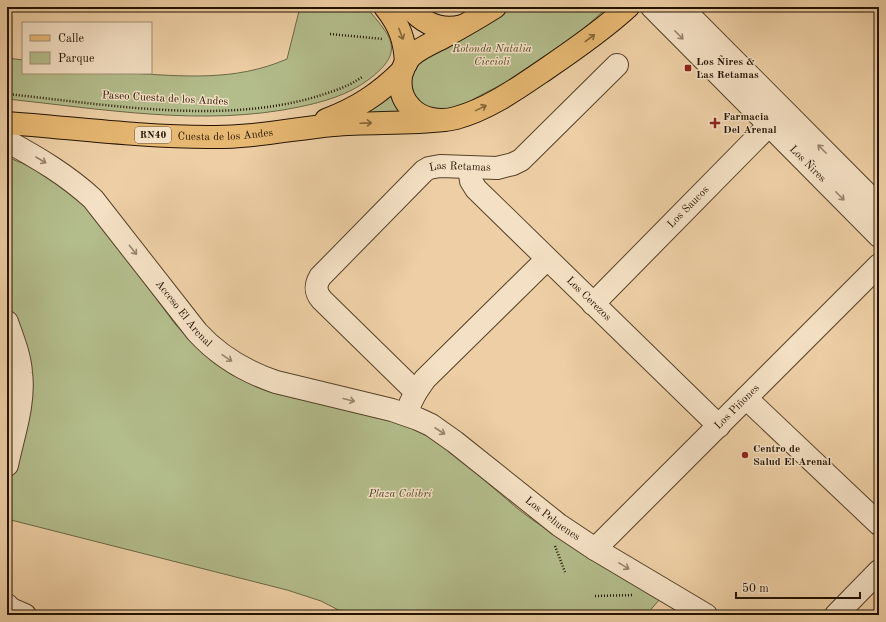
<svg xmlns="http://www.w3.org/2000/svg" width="886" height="622" viewBox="0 0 886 622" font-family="'Old Standard TT',serif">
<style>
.green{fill:#b3bc8b;stroke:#6b6846}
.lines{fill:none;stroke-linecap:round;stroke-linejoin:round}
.minor-casing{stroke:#564229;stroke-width:24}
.major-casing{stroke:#231300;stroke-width:24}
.path{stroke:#231300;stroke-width:2.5;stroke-dasharray:1 2;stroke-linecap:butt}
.minor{stroke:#f4e0c4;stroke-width:22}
.major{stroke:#e7b872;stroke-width:22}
.oneway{stroke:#856639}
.oneway2{stroke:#96846c}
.poi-dot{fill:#8f2418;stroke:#f4e0c4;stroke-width:1.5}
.labels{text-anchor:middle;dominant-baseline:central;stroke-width:3;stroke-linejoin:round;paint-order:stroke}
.shield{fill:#f4e0c4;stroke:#62503b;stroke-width:1}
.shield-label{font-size:10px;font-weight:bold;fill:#231300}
.park-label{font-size:11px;font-style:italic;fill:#4e462a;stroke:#f4e0c4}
.poi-label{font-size:11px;font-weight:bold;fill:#231300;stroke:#f4e0c4;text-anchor:start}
.street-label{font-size:11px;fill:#231300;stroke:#f4e0c4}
</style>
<rect width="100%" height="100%" fill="#eecfa5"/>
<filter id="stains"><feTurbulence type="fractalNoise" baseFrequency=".005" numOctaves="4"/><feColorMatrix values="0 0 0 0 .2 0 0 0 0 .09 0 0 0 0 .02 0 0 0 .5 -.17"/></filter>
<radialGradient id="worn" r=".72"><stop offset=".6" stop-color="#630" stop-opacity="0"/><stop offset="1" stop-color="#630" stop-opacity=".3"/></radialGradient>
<path class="green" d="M300 7H366C391 37 407 51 368 80 348 95 323 102 299 107 203 127 103 109 7 99V58L23 60V73C58 73 93 71 127 73 183 76 234 82 287 59Z
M511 7H608C595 18 582 31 569 41 542 61 513 79 483 94 470 101 456 110 441 110 432 110 423 105 417 98 407 86 412 73 419 62Z
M391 92 400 112 357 116Z
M7 157 24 164 45 175 83 204 110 236 175 324 199 350 214 363 232 375 272 392 294 398 392 418 441 443 518 509 534 521 660 599 646 615H348L321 601 287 590 7 519Z"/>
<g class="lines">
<g class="minor-casing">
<g id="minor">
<path id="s1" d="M652 7 879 236"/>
<path d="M681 7 879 206"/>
<path id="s2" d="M7 141C38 158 67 175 93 199L197 332C219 356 246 372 276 382L392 410 418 419 431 425 455 442 559 525 595 549 706 615"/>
<path id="s3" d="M469 167 471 181 476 189 719 426"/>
<path id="s4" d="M593 304 779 115"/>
<path d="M7 322C13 339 20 356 21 373 25 403 13 436 7 465"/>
<path id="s5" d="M416 392 322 300C315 292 315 286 320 277L424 171 429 168 440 166 497 168 513 164 521 160 617 65"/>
<path d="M746 398 879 524"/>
<path d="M410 404 416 392 425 379 547 259"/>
<path id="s6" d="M595 549 879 265"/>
<path d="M7 605 11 609 25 615"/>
<path d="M836 615 879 571"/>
</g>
</g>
<g class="major-casing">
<g id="major">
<path d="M385 7C400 26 405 40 406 64"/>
<path d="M409 7C423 23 440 32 462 26"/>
<path d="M495 7C478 18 460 28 442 38 432 43 420 48 411 56 397 71 397 94 411 108 422 120 441 122 456 118 489 109 518 88 546 69 574 50 603 30 628 7"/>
<path d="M326 120C357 108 379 94 403 70"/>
<path id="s7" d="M7 123C74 128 142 137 209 137 251 138 291 129 333 125 370 122 407 124 444 120"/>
</g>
</g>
<path class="path" d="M330 34 383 39
M7 94C104 104 220 125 315 97 331 92 348 87 362 77
M555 546 565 572
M595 596 634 595"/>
<use href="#minor" class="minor"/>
<use href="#major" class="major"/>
</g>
<defs><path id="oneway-shaft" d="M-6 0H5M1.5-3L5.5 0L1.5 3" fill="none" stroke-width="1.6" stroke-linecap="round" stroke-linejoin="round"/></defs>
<g class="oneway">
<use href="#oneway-shaft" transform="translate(401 34) rotate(69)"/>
<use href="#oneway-shaft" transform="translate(590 38) rotate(-37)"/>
<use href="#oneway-shaft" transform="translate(481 108) rotate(-26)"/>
<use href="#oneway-shaft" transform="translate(366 123) rotate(-2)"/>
</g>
<g class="oneway2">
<use href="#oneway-shaft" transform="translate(679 35) rotate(45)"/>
<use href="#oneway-shaft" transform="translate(822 149) rotate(-135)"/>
<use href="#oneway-shaft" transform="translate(41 160) rotate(30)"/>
<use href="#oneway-shaft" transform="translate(840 196) rotate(45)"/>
<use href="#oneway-shaft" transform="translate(133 250) rotate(52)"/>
<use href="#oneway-shaft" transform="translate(227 358) rotate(34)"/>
<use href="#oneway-shaft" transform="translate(349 400) rotate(14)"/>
<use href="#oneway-shaft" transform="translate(440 431) rotate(33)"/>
<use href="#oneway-shaft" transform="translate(624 566) rotate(31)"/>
</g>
<g class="poi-dot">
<rect x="684" y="64" width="8" height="8" rx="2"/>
<path d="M713 117h4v4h4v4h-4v4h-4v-4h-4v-4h4z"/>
<circle cx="745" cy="455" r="4"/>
</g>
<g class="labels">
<rect class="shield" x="135" y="127" width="36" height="16" rx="3"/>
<g class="shield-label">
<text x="153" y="135">RN40</text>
</g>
<g class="park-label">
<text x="492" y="49">Rotonda Natalia<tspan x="492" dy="13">Ciccioli</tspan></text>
<text x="400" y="494">Plaza Colibrí</text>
</g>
<g class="poi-label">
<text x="696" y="62">Los Ñires &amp;<tspan x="696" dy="13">Las Retamas</tspan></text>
<text x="723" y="117">Farmacia<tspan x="723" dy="13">Del Arenal</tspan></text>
<text x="753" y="449">Centro de<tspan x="753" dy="13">Salud El Arenal</tspan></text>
</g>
<g class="street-label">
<text transform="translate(165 99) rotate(3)">Paseo Cuesta de los Andes</text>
<text stroke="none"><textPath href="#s7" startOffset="219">Cuesta de los Andes</textPath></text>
<text stroke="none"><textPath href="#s1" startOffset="221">Los Ñires</textPath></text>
<text stroke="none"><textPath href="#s5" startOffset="342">Las Retamas</textPath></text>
<text stroke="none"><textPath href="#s4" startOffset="136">Los Saucos</textPath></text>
<text stroke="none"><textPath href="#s3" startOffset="181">Los Cerezos</textPath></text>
<text stroke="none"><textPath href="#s2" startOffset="250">Acceso El Arenal</textPath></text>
<text stroke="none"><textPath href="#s6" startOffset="201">Los Piñones</textPath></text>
<text stroke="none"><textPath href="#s2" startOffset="682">Los Pehuenes</textPath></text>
</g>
</g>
<rect width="886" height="622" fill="none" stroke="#eecfa5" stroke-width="24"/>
<rect x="8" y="8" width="870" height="606" fill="none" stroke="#231300" stroke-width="2"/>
<rect x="12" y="12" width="862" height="598" fill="none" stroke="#231300"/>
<rect x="22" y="22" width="130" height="52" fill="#f4e0c4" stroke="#a08e76"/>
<rect x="30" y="35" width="20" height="6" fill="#e7b872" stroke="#a08e76"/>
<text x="58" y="42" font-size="12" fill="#231300">Calle</text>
<rect x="30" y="52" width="20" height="12" fill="#b3bc8b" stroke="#a08e76"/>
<text x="58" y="62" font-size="12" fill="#231300">Parque</text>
<path d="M736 592v6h124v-6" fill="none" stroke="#231300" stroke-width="2"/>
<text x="742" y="592" font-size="12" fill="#231300" stroke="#f4e0c4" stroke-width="3" paint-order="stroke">50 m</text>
<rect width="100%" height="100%" filter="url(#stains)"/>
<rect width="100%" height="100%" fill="url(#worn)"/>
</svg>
